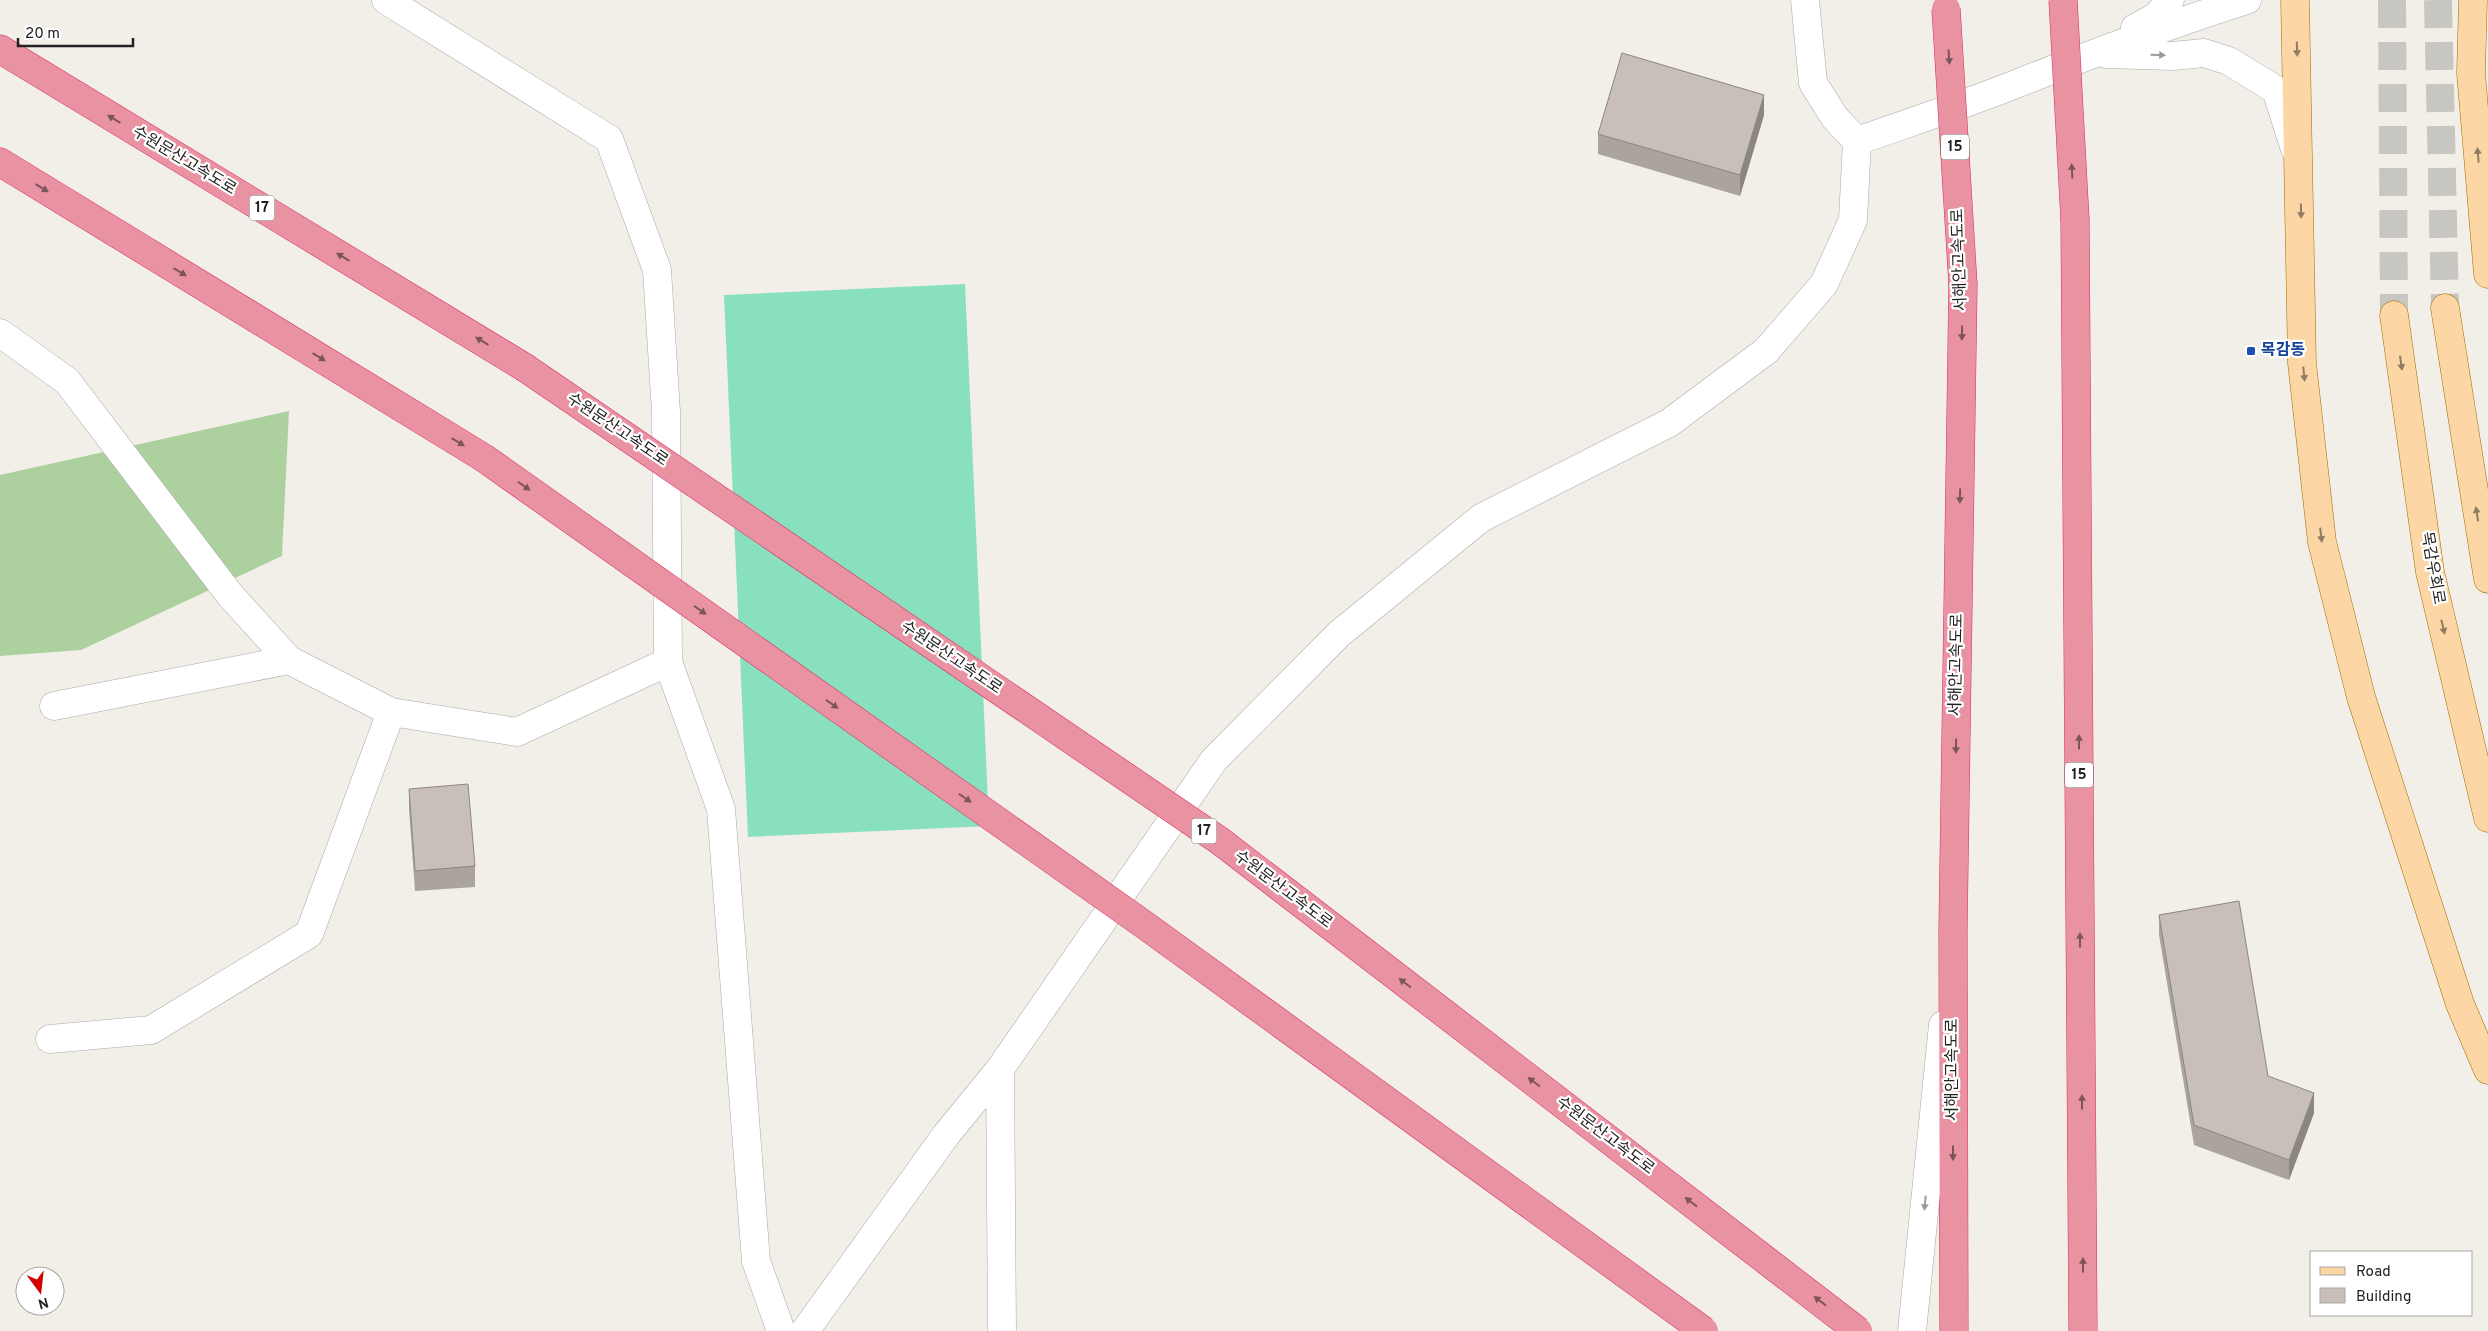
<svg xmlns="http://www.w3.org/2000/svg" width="2488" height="1331" viewBox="0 0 2488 1331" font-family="Overpass,'Noto Sans KR',sans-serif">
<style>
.forest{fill:#add19e}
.pitch{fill:#88e0be}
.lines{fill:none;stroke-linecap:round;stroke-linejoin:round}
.major-tunnel{stroke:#c8c6c1;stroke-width:28;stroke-dasharray:28 14;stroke-linecap:butt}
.minor-casing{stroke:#a9a9a9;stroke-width:29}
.major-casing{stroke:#a06b00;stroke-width:29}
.highway-casing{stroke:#dc2a67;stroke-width:29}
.minor{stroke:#fff;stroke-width:28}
.major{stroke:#fcd6a4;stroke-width:28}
.highway{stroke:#e892a2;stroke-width:28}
.highway-bridge-casing{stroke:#dc2a67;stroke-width:29;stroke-linecap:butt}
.highway-bridge{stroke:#e892a2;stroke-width:28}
.wall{fill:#aba49e}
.shaded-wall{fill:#8b8681}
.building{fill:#c7bfb8;stroke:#8b8681}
.oneway{fill:#8f7c63}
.oneway2{fill:#9c9c9c}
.oneway3{fill:#7b545c}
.transit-dot{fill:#1a4fb4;stroke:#fff;stroke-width:2}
.labels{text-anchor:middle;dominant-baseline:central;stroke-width:4.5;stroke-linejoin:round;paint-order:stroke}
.shield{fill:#fff;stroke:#646464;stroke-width:1}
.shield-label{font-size:15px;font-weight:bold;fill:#222}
.street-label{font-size:16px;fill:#222;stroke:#fff}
.transit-label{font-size:16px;font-weight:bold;fill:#164399;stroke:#fff;text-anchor:start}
</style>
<rect width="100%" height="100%" fill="#f2efe9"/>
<path class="forest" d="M289 411 282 556 81 650 0 656V475Z"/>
<path class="pitch" d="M965 284 989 826 748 837 724 295Z"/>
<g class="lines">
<path class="major-tunnel" d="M2392 0 2394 315
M2438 0 2445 308"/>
<g class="minor-casing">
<path id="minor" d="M386 0 609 139 657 270 666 412 668 662 721 809 756 1261 781 1331
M1805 0 1813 83 1835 118 1857 141
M2135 28 2157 16 2170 0
M2106 54 2173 56 2204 53 2229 61 2276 90 2295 149
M0 333 67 381 230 595 289 660
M54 706 289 660 391 712 517 732 668 662
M50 1039 151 1030 309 934 391 712
M1000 1069 1002 1331
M805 1331 946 1135 1000 1069 1214 760 1339 634 1481 518 1669 423 1766 351 1824 284 1853 220 1857 141C1908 123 1960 106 2011 86 2089 55 2167 25 2247 0
M1912 1331 1943 1025"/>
</g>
<g class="major-casing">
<path id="major" d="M2295 0 2302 363 2322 542 2361 697 2460 1004 2488 1070
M2473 0 2471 73 2488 274
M2445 308 2488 579
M2394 315 2430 572 2488 818"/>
</g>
<g class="highway-casing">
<path id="highway" d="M0 49 524 367
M0 162 484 458
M2075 220 2083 1331
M1954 1331 1953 929 1963 285"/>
</g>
<use href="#minor" class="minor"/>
<use href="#major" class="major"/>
<use href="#highway" class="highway"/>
<g class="highway-bridge-casing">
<path id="highway-bridge" d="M2063 0 2075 220
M1946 9 1963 285
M524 367 1220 841 1858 1331
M484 458 1146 926 1704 1331"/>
</g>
<use href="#highway-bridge" class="highway-bridge"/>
</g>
<path class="wall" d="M1764 115 1740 196 1598 154V134Z
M409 789 475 866V887L415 891 409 809Z
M2159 915 2268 1076 2314 1113 2289 1180 2194 1145 2159 935Z"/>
<path class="shaded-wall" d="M1764 95V115L1740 196V175Z
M2314 1093V1113L2289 1180V1160Z"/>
<path class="building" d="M1622 53 1764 95 1740 175 1598 134Z
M468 784 475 866 415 871 409 789Z
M2239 901 2268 1076 2314 1093 2289 1160 2194 1125 2159 915Z"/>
<defs><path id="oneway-solid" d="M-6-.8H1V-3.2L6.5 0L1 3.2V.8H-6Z" transform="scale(1.25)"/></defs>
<g class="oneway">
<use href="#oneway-solid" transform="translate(2297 49) rotate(88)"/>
<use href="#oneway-solid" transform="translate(2478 155) rotate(-95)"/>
<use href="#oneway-solid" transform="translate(2301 211) rotate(89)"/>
<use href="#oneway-solid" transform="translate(2401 363) rotate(82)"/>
<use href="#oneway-solid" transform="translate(2304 374) rotate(84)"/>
<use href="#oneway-solid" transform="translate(2477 514) rotate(-99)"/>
<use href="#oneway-solid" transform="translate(2321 535) rotate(83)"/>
<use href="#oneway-solid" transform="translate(2443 627) rotate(77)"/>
</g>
<g class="oneway2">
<use href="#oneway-solid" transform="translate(2158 55) rotate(2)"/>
<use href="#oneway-solid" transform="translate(1925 1203) rotate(96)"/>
</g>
<g class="oneway3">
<use href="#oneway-solid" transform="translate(1949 57) rotate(86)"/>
<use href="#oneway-solid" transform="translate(114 119) rotate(-149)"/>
<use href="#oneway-solid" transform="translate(2072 171) rotate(-93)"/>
<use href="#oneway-solid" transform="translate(42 188) rotate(31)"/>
<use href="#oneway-solid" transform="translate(343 257) rotate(-149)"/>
<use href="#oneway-solid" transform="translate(180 272) rotate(31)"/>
<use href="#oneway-solid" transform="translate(1962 333) rotate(91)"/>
<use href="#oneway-solid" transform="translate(482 341) rotate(-149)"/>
<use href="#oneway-solid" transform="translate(319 357) rotate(31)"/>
<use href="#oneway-solid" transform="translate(458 442) rotate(31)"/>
<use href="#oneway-solid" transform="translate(524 486) rotate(35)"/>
<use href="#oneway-solid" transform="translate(1960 496) rotate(91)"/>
<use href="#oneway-solid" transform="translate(700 610) rotate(35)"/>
<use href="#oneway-solid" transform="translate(832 704) rotate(35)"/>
<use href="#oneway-solid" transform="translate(2079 742) rotate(-90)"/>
<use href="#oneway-solid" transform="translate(1956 746) rotate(91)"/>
<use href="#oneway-solid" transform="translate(965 798) rotate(35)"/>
<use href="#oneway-solid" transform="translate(2080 940) rotate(-90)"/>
<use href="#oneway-solid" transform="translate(1405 983) rotate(-143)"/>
<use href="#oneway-solid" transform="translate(1534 1082) rotate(-143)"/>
<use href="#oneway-solid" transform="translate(2082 1102) rotate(-90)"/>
<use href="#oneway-solid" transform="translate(1953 1153) rotate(90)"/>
<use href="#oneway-solid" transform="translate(1691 1202) rotate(-143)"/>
<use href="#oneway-solid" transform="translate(2083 1265) rotate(-90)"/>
<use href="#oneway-solid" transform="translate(1820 1301) rotate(-143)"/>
</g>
<rect class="transit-dot" x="2246" y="346" width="10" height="10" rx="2.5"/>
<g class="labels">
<g class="shield">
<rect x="1941" y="134.5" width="28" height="25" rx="4"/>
<rect x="249.5" y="195.5" width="25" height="25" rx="4"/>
<rect x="2065" y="762.5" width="28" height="25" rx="4"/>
<rect x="1191.5" y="818.5" width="25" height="25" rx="4"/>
</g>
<g class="shield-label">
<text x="1955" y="147">15</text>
<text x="262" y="208">17</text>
<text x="2079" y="775">15</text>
<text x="1204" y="831">17</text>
</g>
<g class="street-label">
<text transform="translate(184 161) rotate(31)">수원문산고속도로</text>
<text transform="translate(1960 260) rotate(-92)">서해안고속도로</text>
<text transform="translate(617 430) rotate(34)">수원문산고속도로</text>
<text transform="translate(2432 568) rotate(80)">목감우회로</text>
<text transform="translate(951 658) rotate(34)">수원문산고속도로</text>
<text transform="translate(1957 665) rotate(-89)">서해안고속도로</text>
<text transform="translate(1283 890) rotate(37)">수원문산고속도로</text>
<text transform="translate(1953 1070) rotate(-90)">서해안고속도로</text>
<text transform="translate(1605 1136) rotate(37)">수원문산고속도로</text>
</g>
<g class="transit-label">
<text x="2261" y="351">목감동</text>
</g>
</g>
<rect x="2310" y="1251" width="162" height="65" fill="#ffffff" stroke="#a7a7a7"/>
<rect x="2320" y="1267" width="25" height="8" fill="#fcd6a4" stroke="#a7a7a7"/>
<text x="2356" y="1276" font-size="15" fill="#222222">Road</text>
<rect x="2320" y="1288" width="25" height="15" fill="#c7bfb8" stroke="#a7a7a7"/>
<text x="2356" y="1301" font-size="15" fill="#222222">Building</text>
<g transform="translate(40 1291) rotate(165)"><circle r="24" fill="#ffffff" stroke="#a7a7a7"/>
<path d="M0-4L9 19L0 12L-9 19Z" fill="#d40000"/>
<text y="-8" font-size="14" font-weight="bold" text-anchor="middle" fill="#222222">N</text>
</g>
<path d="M18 38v8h115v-8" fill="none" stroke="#222222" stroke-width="2.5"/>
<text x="25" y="38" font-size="15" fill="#222222" stroke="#ffffff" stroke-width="4" paint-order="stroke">20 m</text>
</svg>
